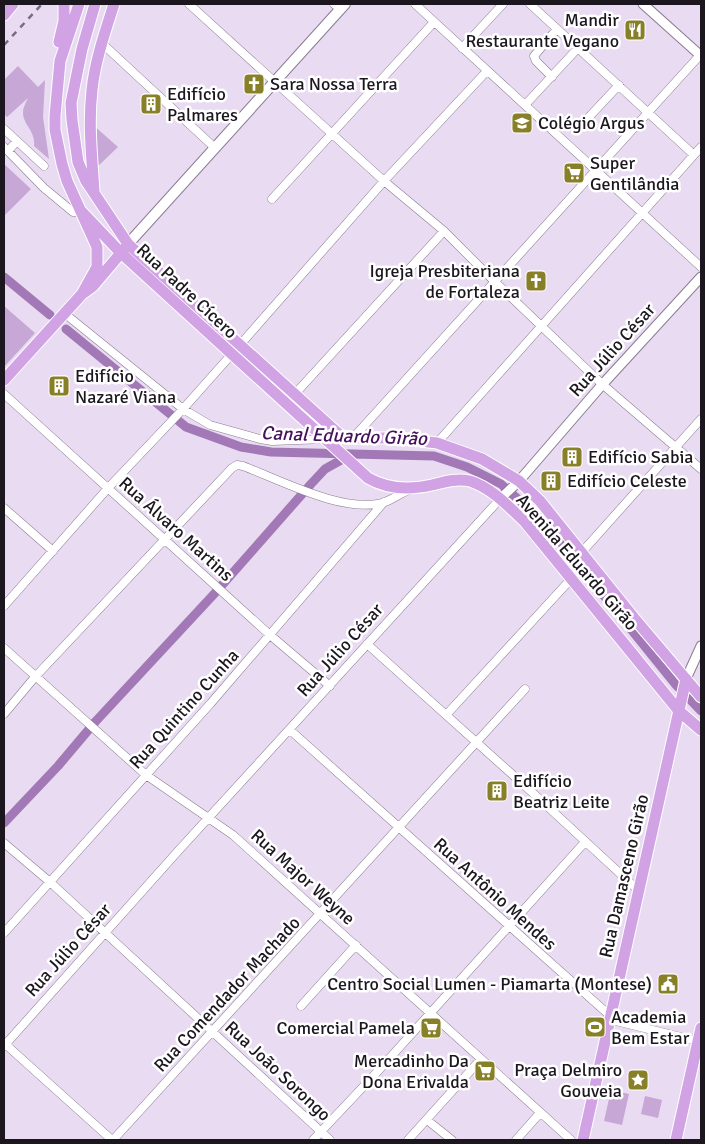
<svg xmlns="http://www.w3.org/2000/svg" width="705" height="1144" viewBox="0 0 705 1144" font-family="Signika,sans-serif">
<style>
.green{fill:#c6a7d6}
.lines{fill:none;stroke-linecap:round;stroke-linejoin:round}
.canal{stroke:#a279b6;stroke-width:9}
.minor-casing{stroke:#897c90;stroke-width:9}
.tertiary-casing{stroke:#897c90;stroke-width:11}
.secondary-casing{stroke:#897c90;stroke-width:12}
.primary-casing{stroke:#fff;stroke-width:13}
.minor{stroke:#fff;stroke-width:8}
.tertiary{stroke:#fff;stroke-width:9}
.secondary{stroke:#fff;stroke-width:10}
.primary{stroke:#d1a3e5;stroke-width:11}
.rail{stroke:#776e7c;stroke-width:2.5;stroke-dasharray:6 6;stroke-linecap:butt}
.labels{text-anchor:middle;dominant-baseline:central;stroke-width:5;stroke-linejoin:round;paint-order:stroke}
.poi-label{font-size:18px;fill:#1c171f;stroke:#fff;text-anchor:start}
.street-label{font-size:18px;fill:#1c171f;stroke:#fff}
.water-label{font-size:19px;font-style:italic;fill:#46105c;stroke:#fff}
</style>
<rect width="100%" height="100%" fill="#e9dbf1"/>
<path class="green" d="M18 66 38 87 45 80 43 117 49 159 34 146C36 131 23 125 23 113 23 107 26 103 28 98L7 117 4 114V80Z
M92 124 118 147 96 168Z
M4 164 31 189 4 216Z
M4 306 35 333 4 367Z
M611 1090 629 1094 622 1125 604 1121Z
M645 1096 662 1100 658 1118 641 1114Z"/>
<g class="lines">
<path class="canal" d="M4 277 50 315
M66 329 186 427 241 447 271 452 434 456 467 467 501 484 545 523 676 685 701 711
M4 823 58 766 96 721 215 593 311 484 325 469 350 455"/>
<g class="minor-casing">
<path id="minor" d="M189 4 384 181 444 231 493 280 602 384 701 469
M334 4 340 9
M415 4 701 267
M530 4 694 155
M106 47 215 148
M462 48 503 4
M552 77 536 61 534 56 557 29
M525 105 578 48
M589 117 619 85
M4 129 17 141 8 151
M17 141 44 166
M4 147 44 188 73 212H82
M272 199 434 22
M64 313 183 409 210 425 260 439 272 441 325 439
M239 346 384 181 487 71
M4 394 270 635 330 686
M294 395 444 231
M353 438 701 54
M437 443 701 147
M4 508 53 551
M582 552 701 419
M4 606 109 487 183 409 231 355
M367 644 534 794 639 891
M4 648 146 775 233 835 571 1140
M4 714 35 677 232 468 237 465 243 466C280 480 346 515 385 502 393 499 401 493 409 490
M447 714 571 579
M290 730 616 1021 701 1042
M4 843 50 882 330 1140
M4 933 211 703 384 502
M301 1006 356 945
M4 1043 112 1140
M4 1046 179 850 500 499
M427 1120 452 1140
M113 1140 525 689
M313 1140 378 1071 585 842
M408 1140 481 1059
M516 1140 540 1113"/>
</g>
<g class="tertiary-casing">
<path id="tertiary" d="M643 4 701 56
M500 499 519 481 601 386 701 277
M686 679 701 646"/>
</g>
<g class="secondary-casing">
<path id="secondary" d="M128 244 345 4"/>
</g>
<g class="primary-casing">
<path id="primary" d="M79 4 60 61 55 116V130L62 164 67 181 97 247V267L82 294
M95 4 82 49 71 103 72 120 78 162 86 181 128 244 340 435 353 438H396L437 443 482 459 519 481 540 501 634 618 701 697
M4 15 13 4
M59 42 64 21V4
M94 192C92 158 88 125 92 90 95 61 105 32 114 4
M82 212 121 253 368 478C387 489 410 490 432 485 444 482 457 478 470 481 492 488 509 507 525 522L679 711 701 730
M4 380 82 294 93 286 126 247
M583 1140 686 679
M676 1140 701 1028"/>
</g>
<use href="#minor" class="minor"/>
<use href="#tertiary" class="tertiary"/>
<use href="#secondary" class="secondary"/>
<use href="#primary" class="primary"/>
<path class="rail" d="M4 45 42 4"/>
</g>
<defs>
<g id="restaurant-square" transform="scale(1.125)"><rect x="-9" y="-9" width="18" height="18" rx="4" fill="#888028" stroke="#fff"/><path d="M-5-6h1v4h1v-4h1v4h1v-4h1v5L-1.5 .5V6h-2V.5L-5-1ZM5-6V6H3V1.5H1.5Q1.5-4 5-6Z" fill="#fff"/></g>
<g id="church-square" transform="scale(1.125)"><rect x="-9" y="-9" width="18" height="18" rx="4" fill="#888028" stroke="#fff"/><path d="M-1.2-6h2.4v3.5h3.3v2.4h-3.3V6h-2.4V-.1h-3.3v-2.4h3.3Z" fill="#fff"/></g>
<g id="building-square" transform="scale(1.125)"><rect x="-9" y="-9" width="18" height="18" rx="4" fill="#888028" stroke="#fff"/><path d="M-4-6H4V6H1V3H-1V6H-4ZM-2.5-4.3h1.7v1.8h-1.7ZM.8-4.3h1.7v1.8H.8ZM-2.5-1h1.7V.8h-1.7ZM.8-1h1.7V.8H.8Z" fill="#fff"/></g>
<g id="school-square" transform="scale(1.125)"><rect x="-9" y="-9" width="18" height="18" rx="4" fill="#888028" stroke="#fff"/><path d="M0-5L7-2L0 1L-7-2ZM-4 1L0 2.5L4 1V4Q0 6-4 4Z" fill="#fff"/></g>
<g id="supermarket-square" transform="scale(1.125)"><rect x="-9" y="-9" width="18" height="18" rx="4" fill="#888028" stroke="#fff"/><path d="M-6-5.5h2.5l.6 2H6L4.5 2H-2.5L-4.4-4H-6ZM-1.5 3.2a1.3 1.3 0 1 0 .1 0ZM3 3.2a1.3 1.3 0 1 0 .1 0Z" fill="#fff"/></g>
<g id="civic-square" transform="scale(1.125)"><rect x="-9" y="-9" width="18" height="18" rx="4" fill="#888028" stroke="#fff"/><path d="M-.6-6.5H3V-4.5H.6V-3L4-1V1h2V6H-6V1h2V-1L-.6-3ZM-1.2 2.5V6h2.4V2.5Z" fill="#fff"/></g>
<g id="stadium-square" transform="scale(1.125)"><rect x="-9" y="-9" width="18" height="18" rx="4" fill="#888028" stroke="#fff"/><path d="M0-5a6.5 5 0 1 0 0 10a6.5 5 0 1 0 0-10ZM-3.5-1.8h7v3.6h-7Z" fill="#fff"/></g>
<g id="sight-square" transform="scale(1.125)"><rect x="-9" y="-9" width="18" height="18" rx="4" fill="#888028" stroke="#fff"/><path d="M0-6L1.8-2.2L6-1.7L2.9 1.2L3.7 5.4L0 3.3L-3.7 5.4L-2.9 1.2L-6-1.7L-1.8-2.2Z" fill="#fff"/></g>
</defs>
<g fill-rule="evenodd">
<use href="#restaurant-square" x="635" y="30"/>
<use href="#church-square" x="254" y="84"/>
<use href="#building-square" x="151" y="104"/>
<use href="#school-square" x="522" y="123"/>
<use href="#supermarket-square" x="574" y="173"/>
<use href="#church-square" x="536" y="281"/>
<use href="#building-square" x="59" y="386"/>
<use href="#building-square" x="572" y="457"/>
<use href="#building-square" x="551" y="481"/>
<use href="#building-square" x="497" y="791"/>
<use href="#civic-square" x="668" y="984"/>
<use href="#stadium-square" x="595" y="1027"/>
<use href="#supermarket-square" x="431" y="1028"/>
<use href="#supermarket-square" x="485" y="1071"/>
<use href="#sight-square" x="638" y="1080"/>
</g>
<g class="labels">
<g class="poi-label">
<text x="619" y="20" text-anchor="end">Mandir<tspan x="619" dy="21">Restaurante Vegano</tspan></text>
<text x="270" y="84">Sara Nossa Terra</text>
<text x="167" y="94">Edifício<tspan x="167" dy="21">Palmares</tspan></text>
<text x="538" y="123">Colégio Argus</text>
<text x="590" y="163">Super<tspan x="590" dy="21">Gentilândia</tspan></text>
<text x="520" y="271" text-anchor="end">Igreja Presbiteriana<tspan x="520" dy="21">de Fortaleza</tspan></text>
<text x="75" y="376">Edifício<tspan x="75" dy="21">Nazaré Viana</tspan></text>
<text x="588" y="457">Edifício Sabia</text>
<text x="567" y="481">Edifício Celeste</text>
<text x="513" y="781">Edifício<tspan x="513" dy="21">Beatriz Leite</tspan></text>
<text x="652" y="984" text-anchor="end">Centro Social Lumen - Piamarta (Montese)</text>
<text x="611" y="1017">Academia<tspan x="611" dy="21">Bem Estar</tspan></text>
<text x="415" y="1028" text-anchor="end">Comercial Pamela</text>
<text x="469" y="1061" text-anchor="end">Mercadinho Da<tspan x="469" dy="21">Dona Erivalda</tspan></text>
<text x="622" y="1070" text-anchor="end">Praça Delmiro<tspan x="622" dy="21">Gouveia</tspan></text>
</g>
<g class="street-label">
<text transform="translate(187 291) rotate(43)">Rua Padre Cícero</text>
<text transform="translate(612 350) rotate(-48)">Rua Júlio César</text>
<text transform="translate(176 529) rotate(42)">Rua Álvaro Martins</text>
<text transform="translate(577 562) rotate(49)">Avenida Eduardo Girão</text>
<text transform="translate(340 650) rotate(-48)">Rua Júlio César</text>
<text transform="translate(184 709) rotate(-48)">Rua Quintino Cunha</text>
<text transform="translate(624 876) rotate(-77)">Rua Damasceno Girão</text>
<text transform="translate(303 877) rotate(42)">Rua Major Weyne</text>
<text transform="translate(495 894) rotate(42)">Rua Antônio Mendes</text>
<text transform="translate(68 950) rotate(-48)">Rua Júlio César</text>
<text transform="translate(227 994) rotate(-47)">Rua Comendador Machado</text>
<text transform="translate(278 1071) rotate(43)">Rua João Sorongo</text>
</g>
<g class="water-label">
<text transform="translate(344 436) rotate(2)">Canal Eduardo Girão</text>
</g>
</g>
<rect width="705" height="1144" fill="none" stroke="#1c171f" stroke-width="10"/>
</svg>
